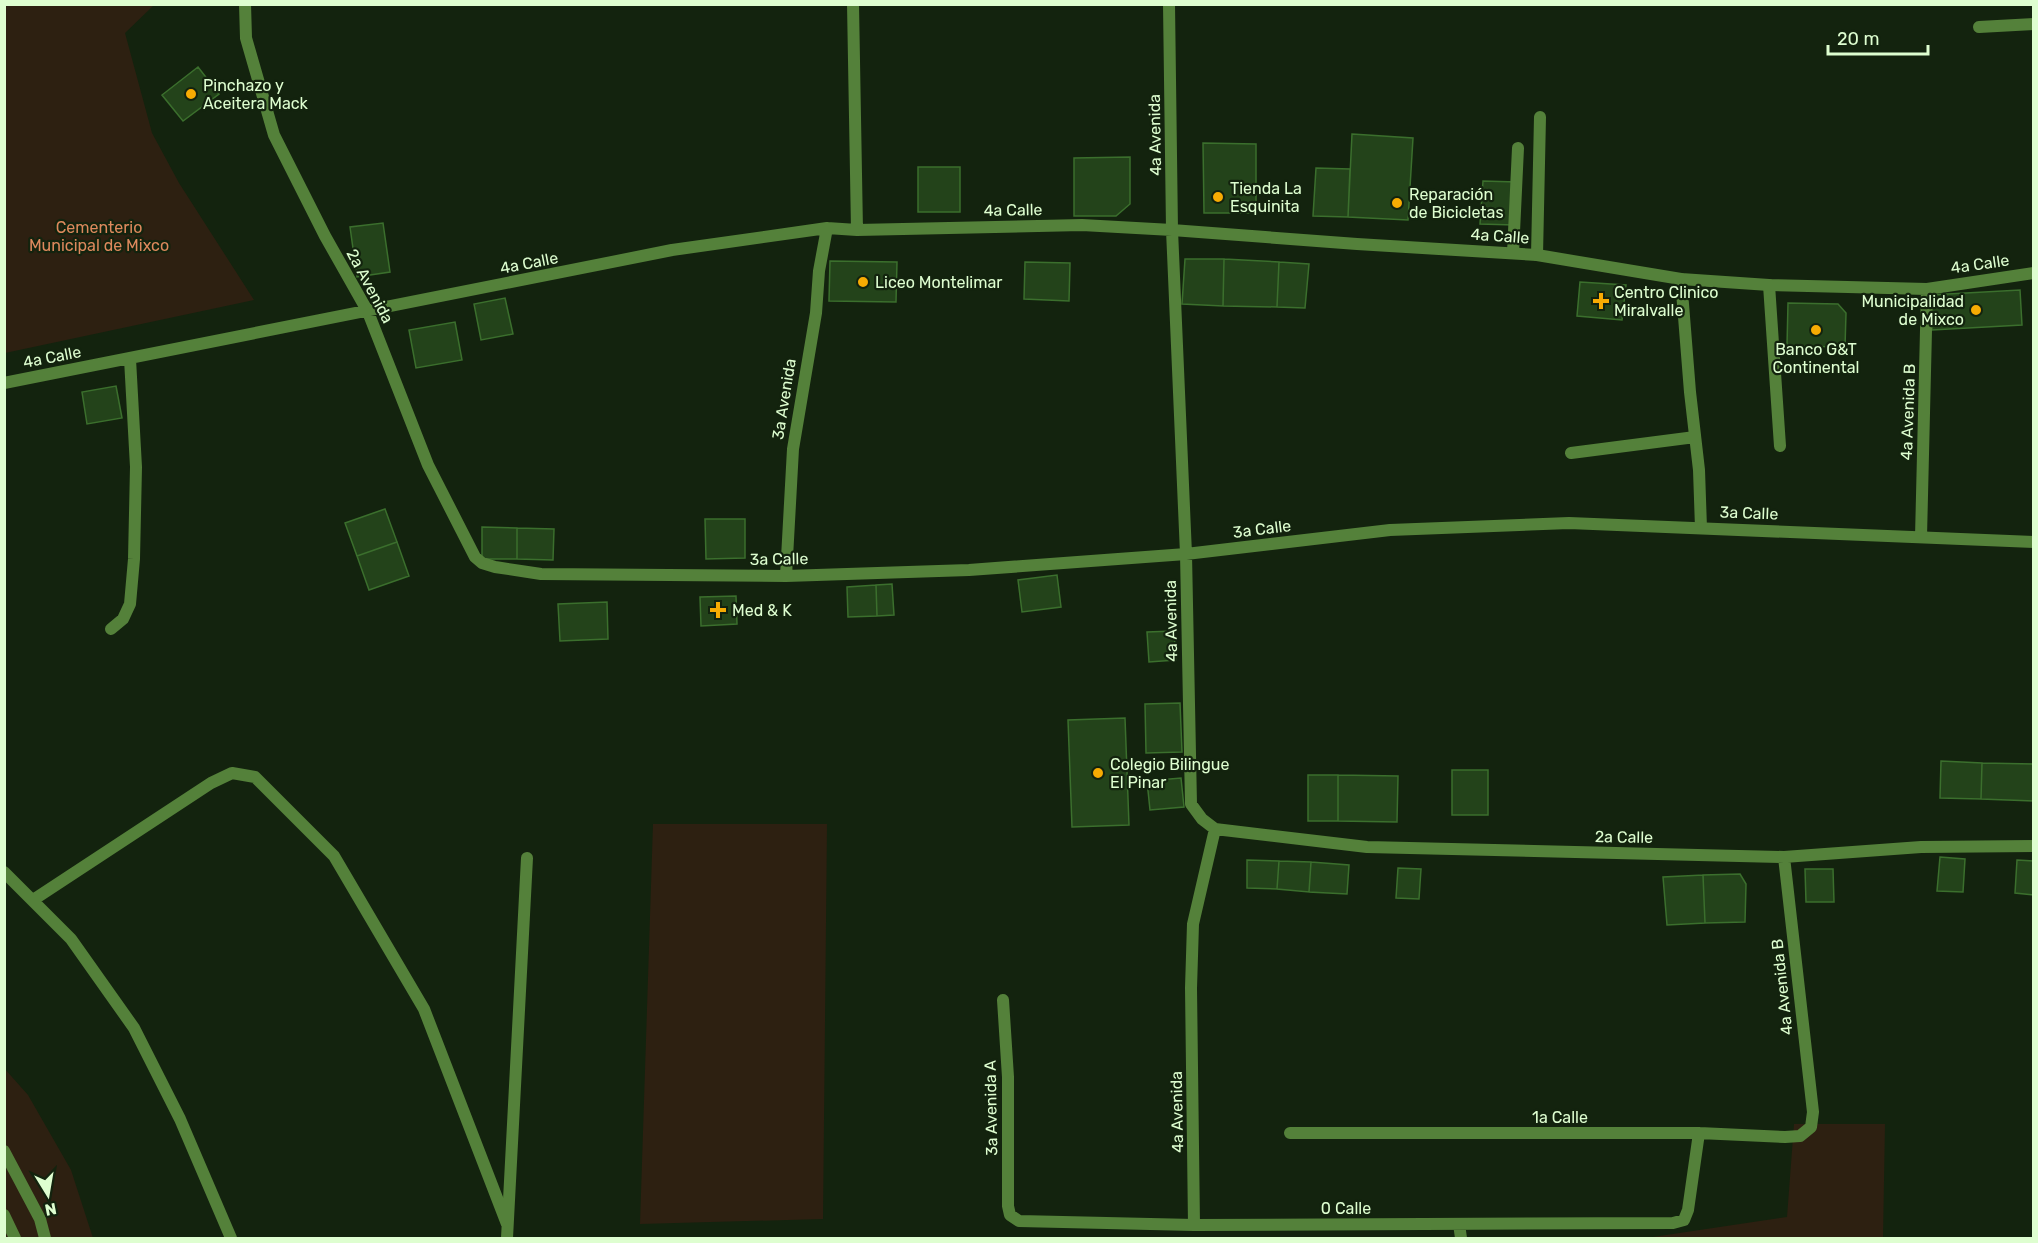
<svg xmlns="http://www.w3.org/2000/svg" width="2038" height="1243" viewBox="0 0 2038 1243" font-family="Rubik,sans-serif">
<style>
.green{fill:#2d2011}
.building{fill:#23431a;stroke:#3b6f2d;stroke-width:1.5}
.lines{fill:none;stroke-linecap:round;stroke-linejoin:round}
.lane{stroke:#54813a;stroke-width:12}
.street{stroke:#54813a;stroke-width:12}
.poi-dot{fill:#f7ab03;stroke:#13230e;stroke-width:2}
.labels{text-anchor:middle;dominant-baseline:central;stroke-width:4.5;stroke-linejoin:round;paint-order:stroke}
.poi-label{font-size:16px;fill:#defed0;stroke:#13230e;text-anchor:start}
.street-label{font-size:16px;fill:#defed0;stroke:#13230e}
.park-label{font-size:16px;fill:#dd895d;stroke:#13230e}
</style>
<rect width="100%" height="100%" fill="#13230e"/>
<path class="green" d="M4 5H154L125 33 152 133 179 183 254 300 5 353Z
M653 824H827L823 1219 640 1224Z
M4 1068 28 1095 71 1170 93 1238H5Z
M1794 1124H1885L1883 1238H1646L1787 1217Z"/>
<path class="building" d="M198 67 219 94 183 121 162 95Z
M1352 134 1413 138 1408 220 1348 217Z
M1203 143 1256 144V213H1204Z
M1130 157V204L1116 216H1074V158Z
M918 167H960V212H918Z
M1316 168 1350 169 1348 217 1313 216Z
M1483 181 1516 182 1514 225 1480 224Z
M383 223 390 272 357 277 350 227Z
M1185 259H1224L1223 306 1182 304Z
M1224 259 1279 262 1277 307 1223 306Z
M830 261 897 262 896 302 829 301Z
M1025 262 1070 263 1069 301 1024 299Z
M1279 262 1309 264 1305 308 1277 307Z
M1580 282 1626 285 1622 320 1577 316Z
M2020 290 2022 325 1932 330 1930 295Z
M505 298 513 334 481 340 474 304Z
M1788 303 1838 304 1846 313 1845 347 1787 346Z
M455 322 462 360 416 368 409 330Z
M116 386 122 418 87 424 82 392Z
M385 509 397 542 357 556 345 523Z
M705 519H745V558L706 559Z
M482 527 517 528V559H482Z
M517 528 554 529 553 560 517 559Z
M397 542 409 576 369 590 357 556Z
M1057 575 1061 607 1022 612 1018 580Z
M892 584 894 615 877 616 876 585Z
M876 585 877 616 848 617 847 587Z
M736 596 737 624 701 626 700 597Z
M607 602 608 639 560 641 558 604Z
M1174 631 1176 660 1149 662 1147 632Z
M1180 703 1182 752 1146 753 1145 704Z
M1125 718 1129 825 1072 827 1068 720Z
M1941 761 1982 763 1981 799 1940 798Z
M1982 763 2034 764V801L1981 799Z
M1452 770H1488V815H1452Z
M1308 775H1338V821H1308Z
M1338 775 1398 776 1397 822 1338 821Z
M1181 778 1184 807 1150 810 1147 781Z
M1940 857 1965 859 1963 892 1937 891Z
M1247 860 1279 861 1277 889 1247 888Z
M2017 860 2034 861V895L2015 893Z
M1279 861 1311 862 1309 892 1277 889Z
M1311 862 1349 865 1347 894 1309 892Z
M1398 868 1421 869 1419 899 1396 898Z
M1805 869H1833L1834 902H1806Z
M1740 874 1746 884 1745 922 1705 923 1703 875Z
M1703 875 1705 923 1667 925 1663 877Z"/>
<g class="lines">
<path class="lane" d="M1979 27 2034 24
M1537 255 1540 117
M1681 279 1690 392 1699 470 1701 528
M1769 285 1780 446
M1571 453 1695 437"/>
<path class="street" d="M245 4 246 38 274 135 325 236 368 312 428 465 475 557 482 563 495 567 541 574 786 576 969 570 1186 554 1390 530 1569 523 2034 542
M853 4 857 230
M1169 4 1172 230 1186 554 1191 804 1202 819 1215 829
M1513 253 1518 148
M4 383 672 250 827 228 857 230 1082 225 1172 230 1357 244 1537 255 1681 279 1769 285 1927 289 2034 273
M1921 537 1927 289
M786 576 793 449 816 313 819 271 827 228
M111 629 123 619 130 604 134 559 136 467 130 359
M1215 829 1367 847 1784 857 1921 847 2034 846
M4 872 71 939 134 1028 180 1119 231 1238
M33 900 211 783 232 773 255 777 334 856 424 1009 507 1224
M1003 1000 1008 1077V1206L1010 1215 1019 1221 1194 1225 1673 1223 1684 1220 1688 1210 1699 1133
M1290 1133H1699L1785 1137 1800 1136 1811 1127 1813 1112 1784 857
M4 1151 40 1219 45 1238
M4 1215 15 1238
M1459 1224 1461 1238
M1194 1225 1191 988 1193 924 1215 829
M507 1238 527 858"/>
</g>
<g class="poi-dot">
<circle cx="191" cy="94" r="6"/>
<circle cx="1218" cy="197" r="6"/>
<circle cx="1397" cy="203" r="6"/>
<circle cx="863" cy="282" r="6"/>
<path d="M1598 292h6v6h6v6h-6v6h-6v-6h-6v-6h6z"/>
<circle cx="1976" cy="310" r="6"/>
<circle cx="1816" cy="330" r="6"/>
<path d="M715 601h6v6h6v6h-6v6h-6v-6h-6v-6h6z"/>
<circle cx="1098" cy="773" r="6"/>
</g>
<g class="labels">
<g class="poi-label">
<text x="203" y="85">Pinchazo y<tspan x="203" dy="18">Aceitera Mack</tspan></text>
<text x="1230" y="188">Tienda La<tspan x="1230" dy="18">Esquinita</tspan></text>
<text x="1409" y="194">Reparación<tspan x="1409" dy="18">de Bicicletas</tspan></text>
<text x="875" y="282">Liceo Montelimar</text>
<text x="1614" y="292">Centro Clinico<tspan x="1614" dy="18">Miralvalle</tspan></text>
<text x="1964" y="301" text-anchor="end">Municipalidad<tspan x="1964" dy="18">de Mixco</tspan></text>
<text x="1816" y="349" text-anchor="middle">Banco G&amp;T<tspan x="1816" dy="18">Continental</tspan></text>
<text x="732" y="610">Med &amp; K</text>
<text x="1110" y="764">Colegio Bilingue<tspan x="1110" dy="18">El Pinar</tspan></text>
</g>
<g class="street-label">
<text transform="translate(1155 135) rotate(-91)">4a Avenida</text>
<text transform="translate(1013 210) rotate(-1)">4a Calle</text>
<text transform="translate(1500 236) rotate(4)">4a Calle</text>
<text transform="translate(529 263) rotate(-11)">4a Calle</text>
<text transform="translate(1980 264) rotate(-8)">4a Calle</text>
<text transform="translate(370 286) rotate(62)">2a Avenida</text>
<text transform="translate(52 357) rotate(-11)">4a Calle</text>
<text transform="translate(784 399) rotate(-81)">3a Avenida</text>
<text transform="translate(1908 412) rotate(-88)">4a Avenida B</text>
<text transform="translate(1749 513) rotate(2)">3a Calle</text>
<text transform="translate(1262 529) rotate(-7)">3a Calle</text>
<text transform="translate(779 559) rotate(-1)">3a Calle</text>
<text transform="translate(1171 621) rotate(-91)">4a Avenida</text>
<text transform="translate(1624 837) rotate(1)">2a Calle</text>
<text transform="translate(1782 987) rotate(-96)">4a Avenida B</text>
<text transform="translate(991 1108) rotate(-91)">3a Avenida A</text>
<text transform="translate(1177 1112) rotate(-91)">4a Avenida</text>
<text x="1560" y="1117">1a Calle</text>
<text x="1346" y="1208">0 Calle</text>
</g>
<g class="park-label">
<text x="99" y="227">Cementerio<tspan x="99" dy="18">Municipal de Mixco</tspan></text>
</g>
</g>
<rect width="2038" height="1243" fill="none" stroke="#defed0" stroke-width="12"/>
<g transform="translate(48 1195) rotate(169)" stroke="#13230e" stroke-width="4.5" paint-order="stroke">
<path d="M0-4.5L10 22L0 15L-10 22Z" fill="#defed0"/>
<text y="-9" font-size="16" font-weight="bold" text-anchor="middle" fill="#defed0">N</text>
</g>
<path d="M1828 45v9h100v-9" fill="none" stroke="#defed0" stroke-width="3"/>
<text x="1837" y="45" font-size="18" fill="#defed0" stroke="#13230e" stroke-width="4.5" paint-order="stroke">20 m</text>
</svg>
